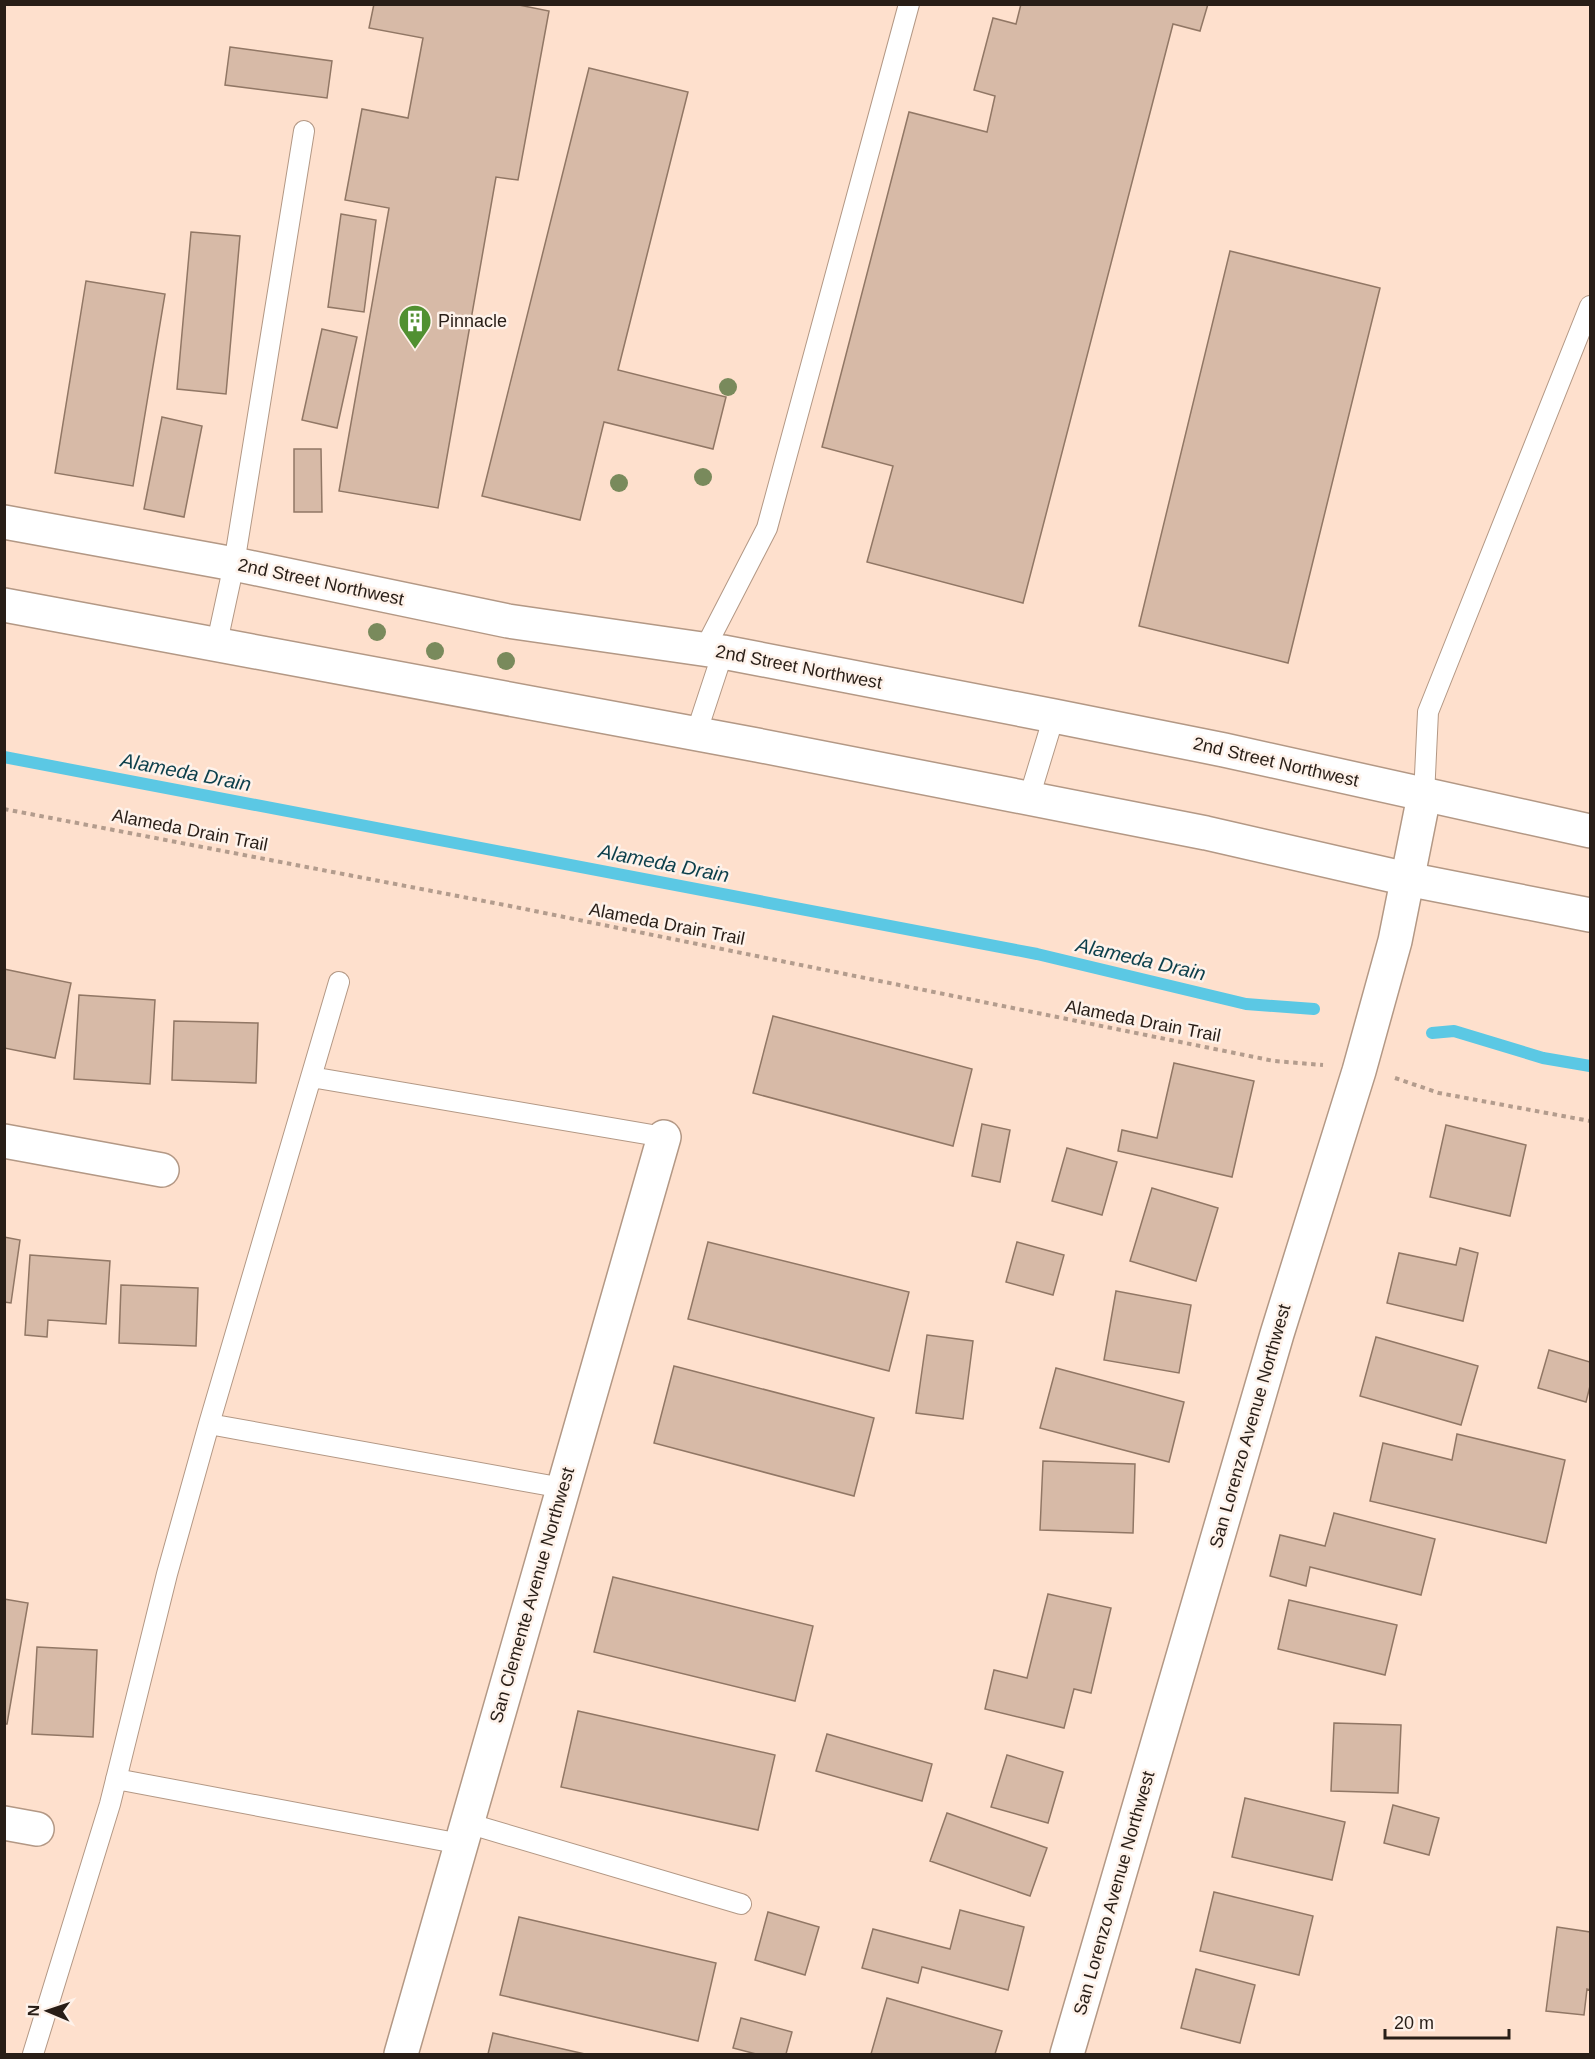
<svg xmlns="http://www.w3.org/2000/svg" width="1595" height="2059" viewBox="0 0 1595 2059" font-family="Arial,sans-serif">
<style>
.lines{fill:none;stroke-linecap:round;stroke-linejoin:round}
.stream{stroke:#5bc8e4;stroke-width:12}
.building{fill:#d7baa7;stroke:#917765;stroke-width:1.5}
.service-casing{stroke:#b39885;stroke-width:22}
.minor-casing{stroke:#b39885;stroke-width:36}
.primary-casing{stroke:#b39885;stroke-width:36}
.path{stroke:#b39c8d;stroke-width:4;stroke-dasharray:4.5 4.5;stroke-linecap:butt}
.service{stroke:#fff;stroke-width:20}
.minor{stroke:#fff;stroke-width:33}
.primary{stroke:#fff;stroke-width:33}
.tree{fill:#798a5c}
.labels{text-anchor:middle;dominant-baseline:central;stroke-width:5;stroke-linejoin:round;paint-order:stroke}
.poi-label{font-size:18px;fill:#281e17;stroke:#fef2ea;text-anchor:start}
.street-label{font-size:18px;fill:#281e17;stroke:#fef2ea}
.water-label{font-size:20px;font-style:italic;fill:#0c3f4b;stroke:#fef2ea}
</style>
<rect width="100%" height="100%" fill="#fee0cd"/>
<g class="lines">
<path class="stream" d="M4 757 1037 954 1246 1004 1314 1009
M1432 1033 1454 1031 1543 1058 1590 1066"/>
</g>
<path class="building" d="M374 4H514L549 11 518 180 496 177 438 508 339 491 389 208 345 200 362 109 408 118 423 38 369 28Z
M1021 4H1208L1200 31 1173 24 1023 603 867 562 893 466 822 447 909 112 987 132 995 96 974 90 993 18 1016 24Z
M230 47 332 61 327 98 225 85Z
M589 68 688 92 618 370 726 397 713 449 604 422 580 520 482 496Z
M341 214 376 220 364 312 328 307Z
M191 232 240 236 226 394 177 389Z
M1230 251 1380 288 1288 663 1139 626Z
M86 281 165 294 133 486 55 473Z
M322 329 357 337 337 428 302 420Z
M162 417 202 426 184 517 144 509Z
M294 449H321L322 512H294Z
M4 969 71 983 55 1058 4 1048Z
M79 995 155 1000 150 1084 74 1079Z
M773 1016 972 1069 953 1146 753 1093Z
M174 1021 258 1023 256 1083 172 1080Z
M1174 1063 1254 1081 1232 1177 1118 1151 1122 1130 1157 1138Z
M982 1124 1010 1130 1000 1182 972 1176Z
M1446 1125 1526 1145 1510 1216 1430 1197Z
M1067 1148 1117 1162 1102 1215 1052 1201Z
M1152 1188 1218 1208 1196 1281 1130 1261Z
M4 1237 20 1240 11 1303 4 1302Z
M708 1242 909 1292 889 1371 688 1319Z
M1017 1242 1064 1255 1053 1295 1006 1282Z
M1460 1248 1478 1253 1463 1321 1387 1303 1399 1253 1456 1265Z
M30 1255 110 1261 106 1324 48 1320 47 1337 25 1335Z
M121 1285 198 1288 196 1346 119 1343Z
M1116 1291 1191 1305 1179 1373 1104 1360Z
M927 1335 973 1341 963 1419 916 1413Z
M1376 1337 1478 1366 1461 1425 1360 1396Z
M1549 1350 1590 1362V1386L1586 1402 1538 1388Z
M674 1366 874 1418 854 1496 654 1443Z
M1056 1368 1184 1402 1169 1462 1040 1428Z
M1457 1434 1565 1460 1546 1543 1370 1501 1383 1443 1452 1460Z
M1043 1461 1135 1464 1133 1533 1040 1530Z
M1334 1513 1435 1539 1421 1595 1310 1567 1306 1586 1270 1576 1280 1535 1325 1546Z
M613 1577 813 1626 795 1701 594 1652Z
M1048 1594 1111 1608 1091 1693 1074 1689 1064 1728 985 1709 994 1670 1027 1678Z
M4 1599 28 1603 7 1724H4Z
M1289 1600 1397 1625 1385 1675 1278 1649Z
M37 1647 97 1650 93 1737 32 1734Z
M578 1711 775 1755 758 1830 561 1787Z
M1334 1723 1401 1725 1398 1793 1331 1791Z
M827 1734 932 1764 922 1801 816 1771Z
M1007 1755 1063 1772 1048 1823 991 1807Z
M1245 1798 1345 1822 1332 1880 1232 1857Z
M1393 1805 1439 1818 1429 1855 1384 1843Z
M947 1813 1047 1848 1030 1896 930 1861Z
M1214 1892 1313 1916 1299 1975 1200 1951Z
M960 1910 1024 1927 1008 1990 922 1967 918 1983 862 1968 873 1929 950 1949Z
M768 1912 819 1927 805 1975 755 1960Z
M519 1917 716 1963 698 2041 500 1995Z
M1557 1927 1590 1932V1990L1587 1989 1584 2015 1546 2011Z
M1196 1969 1255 1985 1240 2043 1181 2028Z
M887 1998 1002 2031 995 2054H871Z
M741 2018 792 2032 786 2054H756L733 2048Z
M493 2033 585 2054H488Z"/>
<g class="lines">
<g class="service-casing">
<path id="service" d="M216 647 234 564 304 131
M704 650 767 528 909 4
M696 734 723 652
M1424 796 1428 712 1590 306
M1029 798 1054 716
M311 1077 664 1137
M209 1424 563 1488
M116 1779 461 1844
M467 1823 741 1904
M33 2054 110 1804 167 1574 209 1424 339 982"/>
</g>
<g class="minor-casing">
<path id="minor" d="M4 1141 162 1170
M4 1823 37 1829
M401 2054 664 1137
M1067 2054 1277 1334 1359 1071 1395 941 1424 796"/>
</g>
<g class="primary-casing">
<path id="primary" d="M4 522 234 564 508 621 723 652 1054 716 1224 750 1590 831
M4 605 757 745 1206 833 1407 879 1590 915"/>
</g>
<path class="path" d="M4 809 510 906 1274 1061 1323 1065
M1395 1078 1439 1093 1590 1121"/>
<use href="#service" class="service"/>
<use href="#minor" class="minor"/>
<use href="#primary" class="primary"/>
</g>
<g class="tree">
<circle cx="728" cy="387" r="9"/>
<circle cx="703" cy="477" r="9"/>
<circle cx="619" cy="483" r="9"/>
<circle cx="377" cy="632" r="9"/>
<circle cx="435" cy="651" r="9"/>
<circle cx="506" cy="661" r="9"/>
</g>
<defs>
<g id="building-pin" transform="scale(1.725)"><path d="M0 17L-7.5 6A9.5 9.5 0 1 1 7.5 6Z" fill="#519031" stroke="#fef2ea"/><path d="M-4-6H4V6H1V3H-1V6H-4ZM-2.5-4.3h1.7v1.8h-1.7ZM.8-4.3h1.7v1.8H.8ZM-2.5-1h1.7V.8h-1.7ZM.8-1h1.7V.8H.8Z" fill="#fff"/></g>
</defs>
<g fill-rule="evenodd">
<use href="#building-pin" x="415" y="321"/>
</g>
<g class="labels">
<g class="poi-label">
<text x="438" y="321">Pinnacle</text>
</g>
<g class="street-label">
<text transform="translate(321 582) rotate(12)">2nd Street Northwest</text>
<text transform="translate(799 667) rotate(11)">2nd Street Northwest</text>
<text transform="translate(1276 762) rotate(13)">2nd Street Northwest</text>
<text transform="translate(190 830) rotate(11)">Alameda Drain Trail</text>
<text transform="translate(667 924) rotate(11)">Alameda Drain Trail</text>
<text transform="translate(1143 1021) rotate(11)">Alameda Drain Trail</text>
<text transform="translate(1250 1426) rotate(-74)">San Lorenzo Avenue Northwest</text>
<text transform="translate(532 1595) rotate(-74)">San Clemente Avenue Northwest</text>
<text transform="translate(1114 1893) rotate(-74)">San Lorenzo Avenue Northwest</text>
</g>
<g class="water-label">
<text transform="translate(186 772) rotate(11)">Alameda Drain</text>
<text transform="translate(664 863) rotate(11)">Alameda Drain</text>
<text transform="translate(1141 959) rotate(13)">Alameda Drain</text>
</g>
</g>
<rect width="1595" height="2059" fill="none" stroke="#281e17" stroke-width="12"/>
<g transform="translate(48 2011) rotate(272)" stroke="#fef2ea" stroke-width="4.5" paint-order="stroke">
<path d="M0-4.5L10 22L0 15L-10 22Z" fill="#281e17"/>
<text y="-9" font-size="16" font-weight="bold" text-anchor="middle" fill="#281e17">N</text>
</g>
<path d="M1385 2029v9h124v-9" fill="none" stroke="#281e17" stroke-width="3"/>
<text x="1394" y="2029" font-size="18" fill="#281e17" stroke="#fef2ea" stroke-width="4.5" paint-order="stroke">20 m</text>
</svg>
